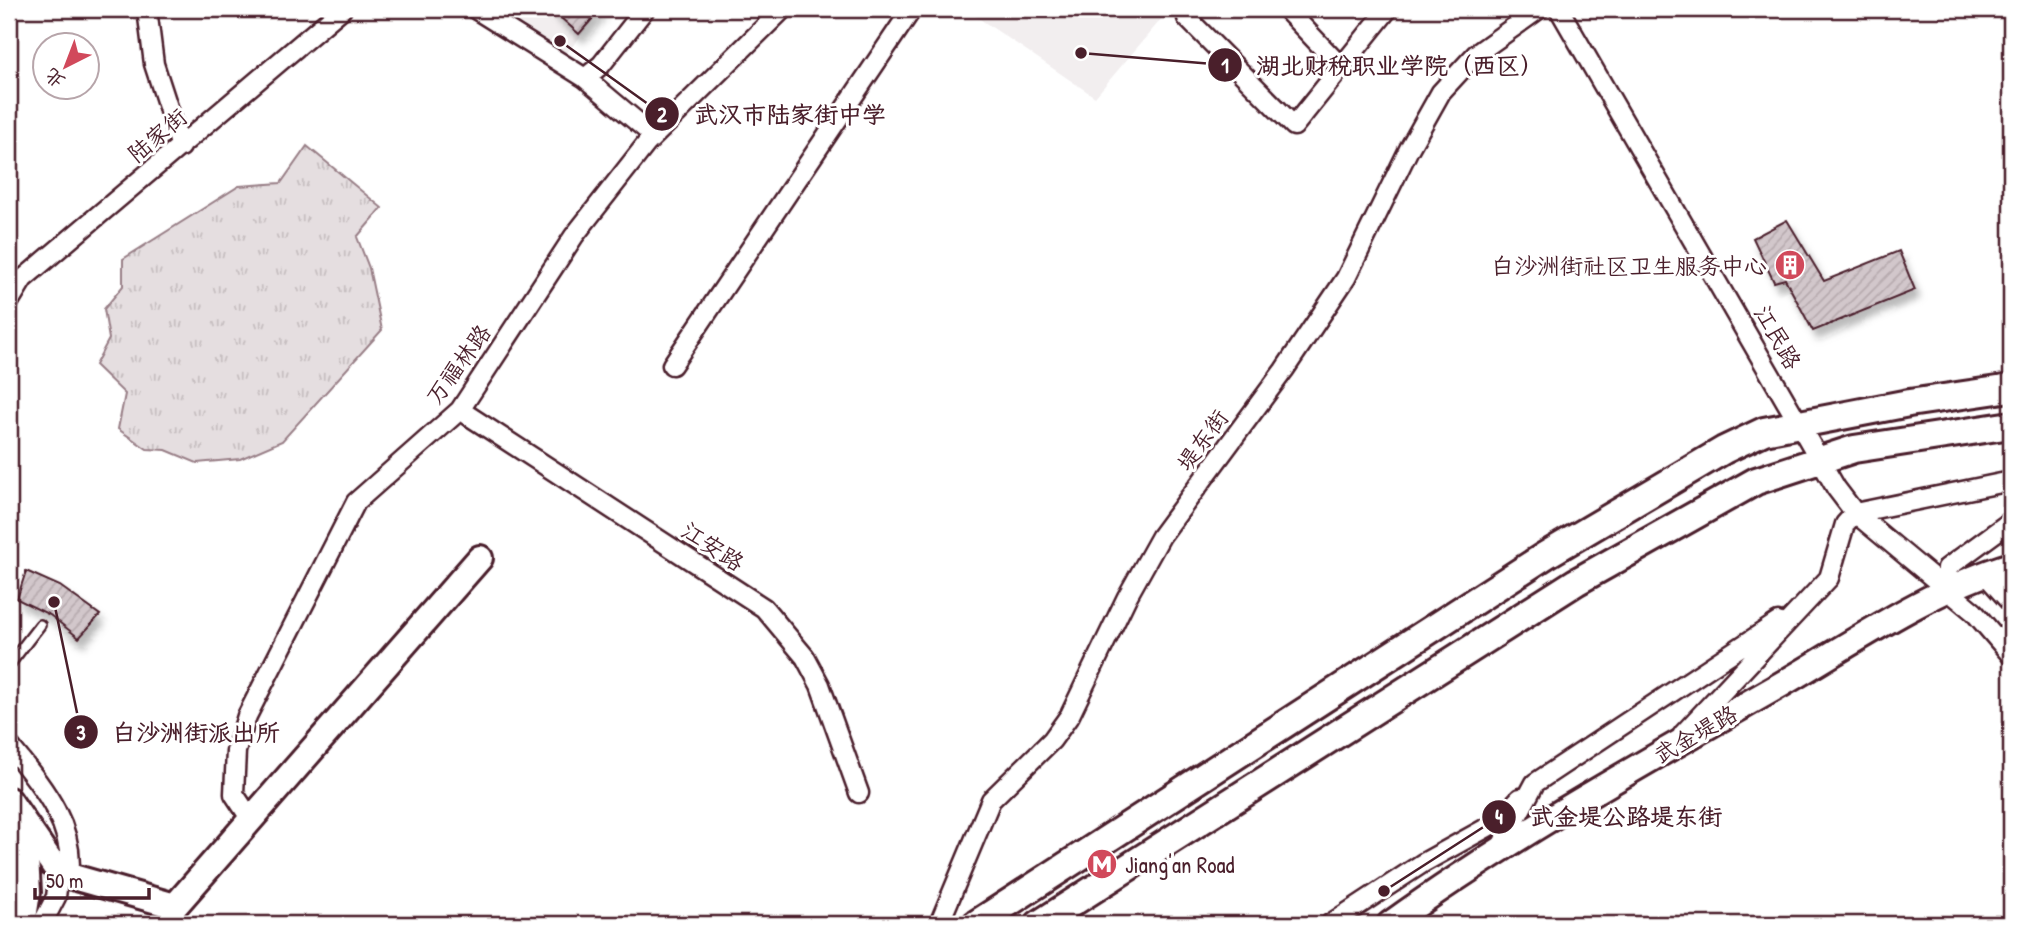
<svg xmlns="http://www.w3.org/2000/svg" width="2020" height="933" viewBox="0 0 2020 933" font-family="'Patrick Hand','LXGW WenKai TC',sans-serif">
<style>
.built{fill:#f2eeef}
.grass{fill:url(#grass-tufts);stroke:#987e86;stroke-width:2}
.building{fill:url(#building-hatch);stroke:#4a1f2b;stroke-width:2;filter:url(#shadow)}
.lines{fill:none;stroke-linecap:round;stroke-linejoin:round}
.lane-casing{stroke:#4a1f2b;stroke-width:14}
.street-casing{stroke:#4a1f2b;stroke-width:23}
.secondary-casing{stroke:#4a1f2b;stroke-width:30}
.primary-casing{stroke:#4a1f2b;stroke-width:32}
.lane{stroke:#fff;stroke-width:9}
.street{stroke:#fff;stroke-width:18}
.secondary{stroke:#fff;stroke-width:24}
.primary{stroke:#fff;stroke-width:26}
.labels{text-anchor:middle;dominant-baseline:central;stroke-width:6;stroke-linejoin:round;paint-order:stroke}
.street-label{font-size:23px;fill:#4a1f2b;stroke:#fff}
.poi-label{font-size:23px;fill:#4a1f2b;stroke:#fff;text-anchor:end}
.leader{fill:none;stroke:#4a1f2b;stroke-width:2.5}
.callout-dot{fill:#4a1f2b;stroke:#fff;stroke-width:2.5}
.mark-label{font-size:21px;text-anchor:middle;font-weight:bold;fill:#fff}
.callout-label{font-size:24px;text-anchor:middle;font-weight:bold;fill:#4a1f2b;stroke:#fff;stroke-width:6;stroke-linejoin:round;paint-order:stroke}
</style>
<defs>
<pattern id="grass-tufts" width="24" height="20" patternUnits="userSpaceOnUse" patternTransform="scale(1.75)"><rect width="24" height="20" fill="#e5dee0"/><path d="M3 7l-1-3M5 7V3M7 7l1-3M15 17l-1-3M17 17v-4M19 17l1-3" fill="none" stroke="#c6bec0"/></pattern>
<pattern id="building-hatch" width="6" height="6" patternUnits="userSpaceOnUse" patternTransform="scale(1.75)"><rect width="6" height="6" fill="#d2c7cb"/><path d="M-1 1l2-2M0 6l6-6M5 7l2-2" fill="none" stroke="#b6aaae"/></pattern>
<filter id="shadow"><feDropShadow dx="4.5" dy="8" stdDeviation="3.5" flood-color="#0004"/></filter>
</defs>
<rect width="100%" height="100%" fill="#fff"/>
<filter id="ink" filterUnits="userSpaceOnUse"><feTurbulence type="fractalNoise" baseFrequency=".0143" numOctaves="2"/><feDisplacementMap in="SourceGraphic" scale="14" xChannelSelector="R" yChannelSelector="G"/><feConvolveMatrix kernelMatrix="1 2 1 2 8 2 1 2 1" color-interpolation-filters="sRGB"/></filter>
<g filter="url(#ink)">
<path class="built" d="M493 9H602L564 57 523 25Z
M965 9H1170L1095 97Z"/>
<path class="grass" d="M307 146 382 208 357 237 369 268 382 330 282 441 240 459 197 463 166 450 147 449 118 429 125 394 95 365 109 339 104 309 123 286V259L239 186 281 183Z"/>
<path class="building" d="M551 9H601L579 34Z
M1787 220 1824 281 1899 251 1915 290 1813 331 1785 279 1774 282 1753 238Z
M26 571 60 586 100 615 79 638 50 615 17 599Z"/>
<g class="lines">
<g class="lane-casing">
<path id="lane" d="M9 665 40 625"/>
</g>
<g class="street-casing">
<path id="street" d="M147 9 154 64 181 147
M475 9 585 78 654 136
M1195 9 1187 18 1294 126 1388 9
M1286 9 1341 67
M1559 9 1836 488 1855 513 1974 612 2011 655
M585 78 601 65 645 9
M9 302 23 279 342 9
M672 365 912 9
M460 410 764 608 805 657 820 685 859 793
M1984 573 2011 603
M1947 589V568L2011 521
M1683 734 1829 578 1845 524 1855 513 2011 481
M9 745C40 784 76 824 69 876
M250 818 234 794 236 751 247 716 356 502 460 410 574 236 647 143 783 9
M1499 850 1535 783 1778 622
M42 924 56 897 59 873
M939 924 991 800 1052 740 1070 715 1127 597 1161 536 1284 370 1346 278 1409 149 1441 92 1476 54 1539 9
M1330 924 1423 863 1497 822 1520 798"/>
</g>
<g class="secondary-casing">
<path id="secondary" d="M9 800 24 822 28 892 23 924
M24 822 59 873 175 906 480 558
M1390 924C1514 835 1649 760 1782 684 1856 641 1929 590 2011 565"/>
</g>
<g class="primary-casing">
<path id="primary" d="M976 924 1546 555 1724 450 1764 431 1909 403 2011 388
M1039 924 1576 582 1756 481 1854 449 2011 425"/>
</g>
<use href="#lane" class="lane"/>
<use href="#street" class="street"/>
<use href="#secondary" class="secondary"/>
<use href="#primary" class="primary"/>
</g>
</g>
<defs>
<g id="building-disc" transform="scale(1.575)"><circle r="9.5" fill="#d1495b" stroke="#fff"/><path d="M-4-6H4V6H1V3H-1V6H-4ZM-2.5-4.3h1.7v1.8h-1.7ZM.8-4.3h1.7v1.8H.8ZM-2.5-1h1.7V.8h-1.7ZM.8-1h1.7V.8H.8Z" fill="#fff"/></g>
<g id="metro-disc" transform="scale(1.575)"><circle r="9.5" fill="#d1495b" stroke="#fff"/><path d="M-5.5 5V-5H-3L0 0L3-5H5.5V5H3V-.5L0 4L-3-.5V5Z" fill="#fff"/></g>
</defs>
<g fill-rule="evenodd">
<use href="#building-disc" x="1790" y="265"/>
<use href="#metro-disc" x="1102" y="864"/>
</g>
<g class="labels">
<g class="street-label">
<text transform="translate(157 135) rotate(-40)">陆家街</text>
<text transform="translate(1778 337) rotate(60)">江民路</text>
<text transform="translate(458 364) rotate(-54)">万福林路</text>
<text transform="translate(1202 440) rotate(-54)">堤东街</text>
<text transform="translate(713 546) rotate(33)">江安路</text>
<text transform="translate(1695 734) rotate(-30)">武金堤路</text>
</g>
<g class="poi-label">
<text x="1767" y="265">白沙洲街社区卫生服务中心</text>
<text x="1125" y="864" text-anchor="start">Jiang'an Road</text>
</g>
</g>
<path class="leader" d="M1081 53L1225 65M560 41L662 114M54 602L81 732M1384 891L1499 817"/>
<g class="callout-dot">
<circle cx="1081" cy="53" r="7"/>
<circle cx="560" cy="41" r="7"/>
<circle cx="54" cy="602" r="7"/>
<circle cx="1384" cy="891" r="7"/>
<circle cx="1225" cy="65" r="18"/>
<circle cx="662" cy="114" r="18"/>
<circle cx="81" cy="732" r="18"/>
<circle cx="1499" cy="817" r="18"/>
</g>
<g class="mark-label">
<text x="1225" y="73">1</text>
<text x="662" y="122">2</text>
<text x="81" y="740">3</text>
<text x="1499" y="824">4</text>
</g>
<g class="callout-label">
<text x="1400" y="74">湖北财税职业学院（西区）</text>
<text x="790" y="123">武汉市陆家街中学</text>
<text x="196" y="741">白沙洲街派出所</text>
<text x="1626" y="825">武金堤公路堤东街</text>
</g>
<rect width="2020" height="933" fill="none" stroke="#fff" stroke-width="35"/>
<rect x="18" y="18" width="1985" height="898" fill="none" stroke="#4a1f2b" stroke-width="2.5" filter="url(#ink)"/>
<g transform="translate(66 66) rotate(222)"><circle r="33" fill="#ffffff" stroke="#b7a5aa" stroke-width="2"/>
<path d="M0-5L12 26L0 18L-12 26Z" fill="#d1495b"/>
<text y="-10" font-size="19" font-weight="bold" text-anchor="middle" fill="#4a1f2b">北</text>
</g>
<path d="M35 888v10h114v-10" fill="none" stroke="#4a1f2b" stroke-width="3.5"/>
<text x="46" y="888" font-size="21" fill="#4a1f2b" stroke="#ffffff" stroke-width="5" paint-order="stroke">50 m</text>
</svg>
